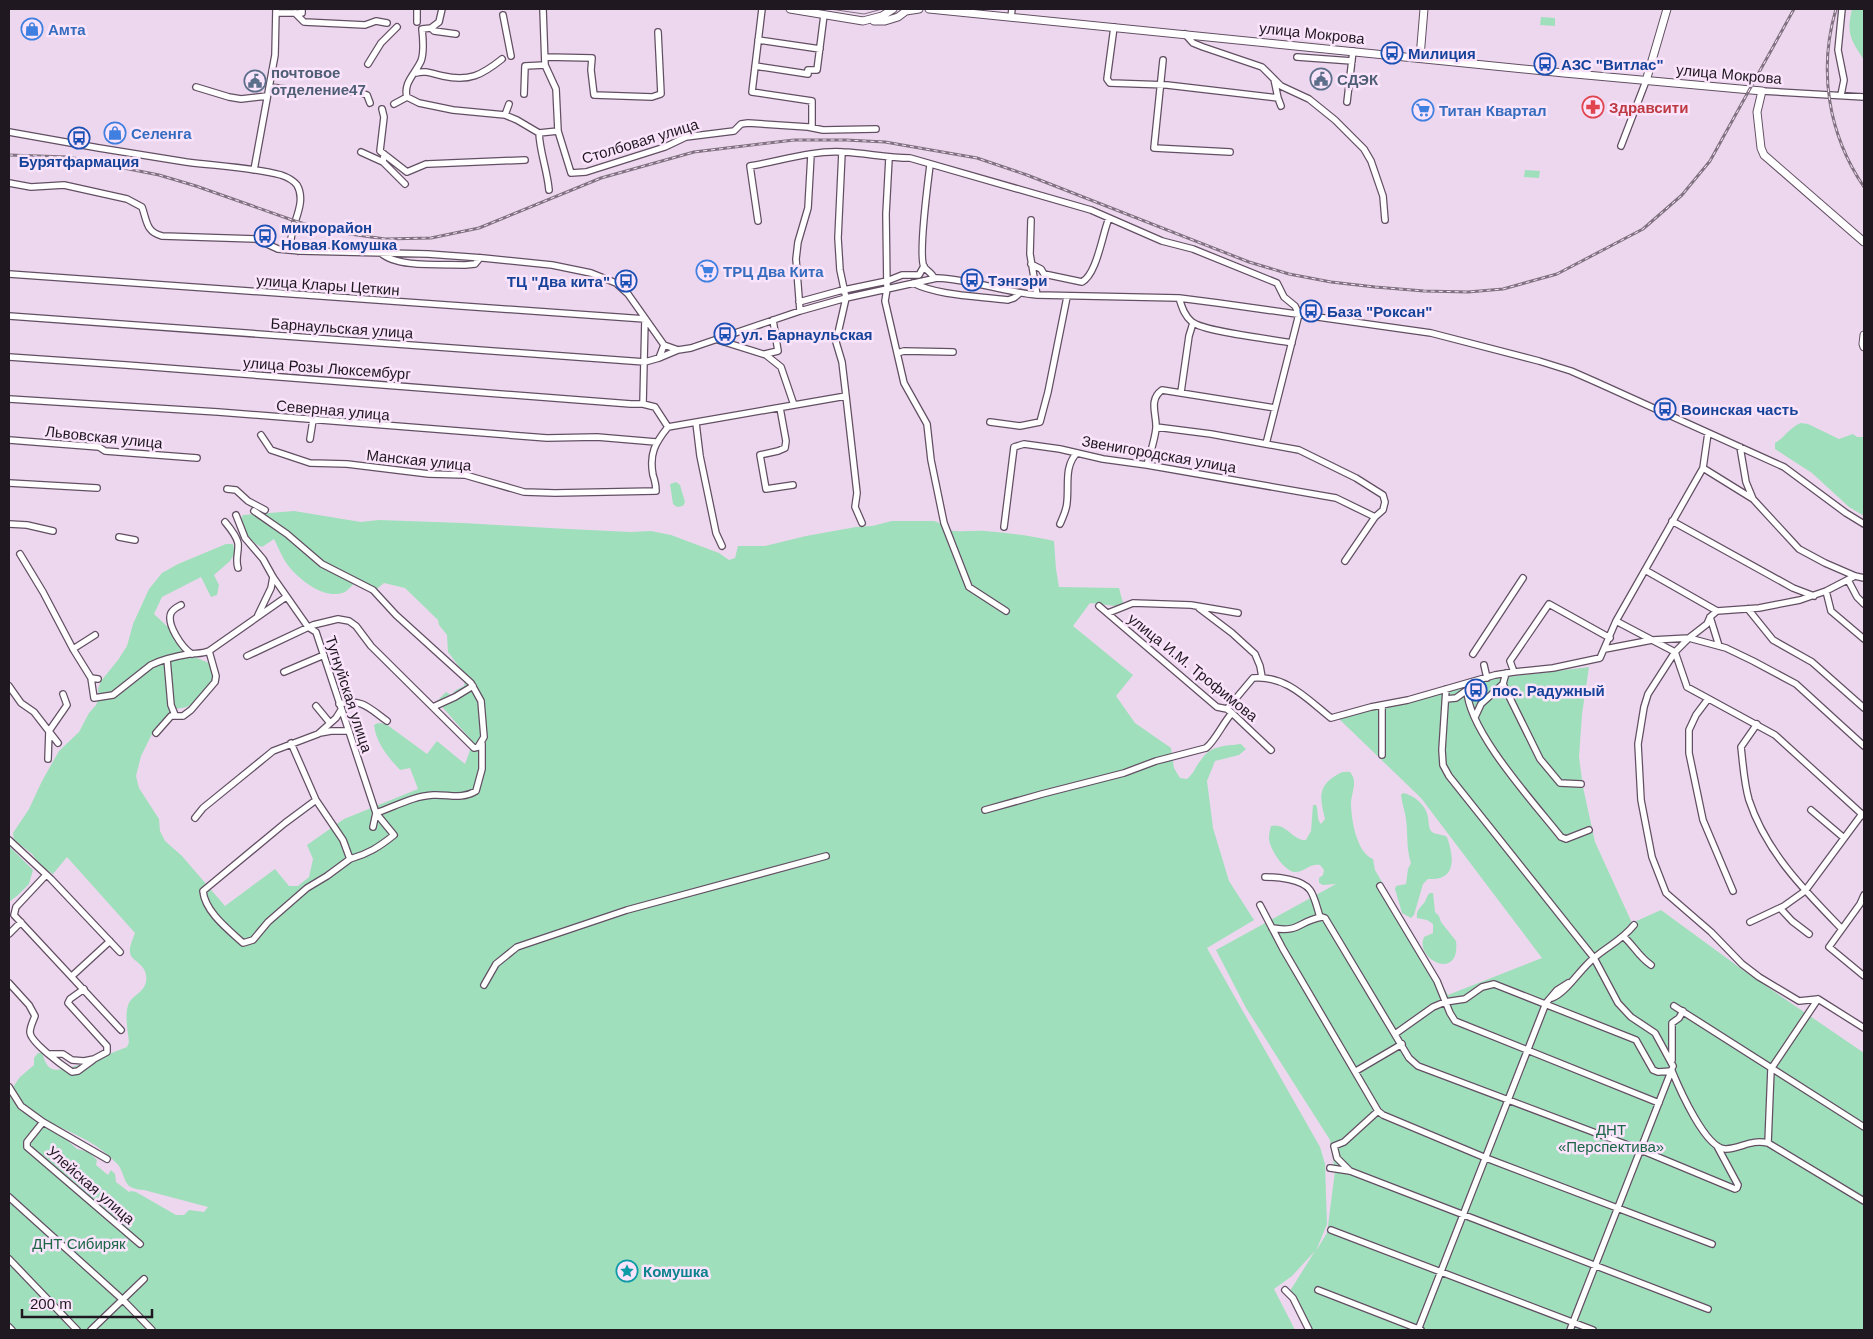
<svg xmlns="http://www.w3.org/2000/svg" width="1873" height="1339" viewBox="0 0 1873 1339" font-family="Helvetica,sans-serif">
<style>
.green{fill:#a0dfbc;fill-rule:evenodd}
.lines{fill:none;stroke-linecap:round;stroke-linejoin:round}
.minor-casing{stroke:#624f63;stroke-width:8}
.major-casing{stroke:#624f63;stroke-width:9}
.minor{stroke:#fff;stroke-width:5.5}
.major{stroke:#fff;stroke-width:7}
.tram{stroke:#817281;stroke-width:1}
.rail-casing{stroke:#817281;stroke-width:3}
.rail{stroke:#fae4fb;stroke-width:1;stroke-dasharray:4;stroke-linecap:butt}
.labels{text-anchor:middle;dominant-baseline:central;stroke-width:5;stroke-linejoin:round;paint-order:stroke}
.shop-label{font-size:15px;font-weight:bold;fill:#366cbe;stroke:#fae4fb;text-anchor:start}
.street-label{font-size:15px;fill:#201820;stroke:#fae4fb}
.transit-label{font-size:15px;font-weight:bold;fill:#164399;stroke:#fae4fb;text-anchor:start}
.service-label{font-size:15px;font-weight:bold;fill:#4e5e75;stroke:#fae4fb;text-anchor:start}
.health-label{font-size:15px;font-weight:bold;fill:#be3a42;stroke:#fae4fb;text-anchor:start}
.park-label{font-size:15px;fill:#1b6645;stroke:#fae4fb}
.culture-label{font-size:15px;font-weight:bold;fill:#0d838f;stroke:#fae4fb;text-anchor:start}
</style>
<rect width="100%" height="100%" fill="#edd7ee"/>
<path class="green" d="M1852 9H1864V60C1851 40 1846 34 1852 9Z
M1541 17 1555 18V26L1540 25Z
M1525 170 1540 171 1539 178 1524 177Z
M1801 423 1808 424 1839 439 1853 434 1857 437H1864V516L1849 507 1812 473 1775 449V443C1785 437 1790 427 1801 423Z
M676 482 680 485 685 502 683 506 677 507 673 504 670 484Z
M294 511 361 522 379 520 463 523 549 528 630 532 651 531 671 535 719 553 729 560 735 558 738 546H765L806 536 856 527 872 526 892 521H934C943 523 945 530 954 531 964 532 975 530 985 531 1008 533 1032 536 1054 541L1056 569 1059 587 1119 588 1124 607 1090 603 1073 626 1133 675 1116 696 1135 723 1171 748 1174 768 1180 778 1187 779C1195 772 1195 767 1201 760 1211 745 1225 746 1241 744L1246 749 1239 755 1215 761 1207 781 1213 828 1229 881 1254 920 1207 948 1320 1147 1325 1164 1327 1224 1316 1251 1327 1233 1335 1171 1330 1140 1246 1008 1216 950 1336 884 1323 885 1319 883V878L1323 875 1324 870 1320 865C1309 863 1304 873 1294 872 1283 870 1269 848 1269 838 1269 834 1270 830 1271 826 1286 822 1293 841 1306 840L1311 831 1313 805H1316C1319 811 1316 819 1321 824L1325 819C1321 801 1316 788 1335 776 1340 772 1344 771 1350 772 1358 781 1352 791 1351 802 1351 818 1356 852 1373 859L1375 870 1448 995 1542 958 1421 798 1337 717 1499 678 1589 667 1582 714 1579 757 1583 787 1595 842 1632 923 1661 910 1747 973 1864 1053V1330H1306L1290 1291 1315 1251 1292 1276 1274 1289 1295 1330H9V1085L13 1089V1087L20 1077 34 1065V1058L38 1053H42C45 1060 45 1065 52 1069 64 1074 113 1052 127 1047L129 1042C128 1031 123 1009 131 1000 136 994 144 991 146 982 149 963 130 962 130 952 129 947 133 939 135 933L67 857 53 874 41 866 32 854 14 840 13 833 29 809 42 781 59 751 79 732 89 713 96 705 99 698 98 689 101 681 118 660 127 646 133 624 149 589 162 573 178 564 226 544H233L235 553 230 561 214 575 219 585 217 595 211 597 201 577 162 597 154 614 171 630 178 645 185 653 209 663 212 667 214 676 211 684 196 702 187 707 176 709 160 725 155 728 141 756 136 776 139 788 159 819 160 831 165 841 182 856 225 906 275 869 289 886H298L309 877 313 859 307 845 344 819 418 789 410 768 400 770C388 757 376 743 374 725L378 723 386 724 427 754 437 741 465 764 473 742 437 701 446 692 451 695 456 690 464 686 466 676 448 652 447 635 439 625 438 620 405 588 384 583 372 593 354 584C351 586 348 590 345 592 325 601 298 579 287 564 282 557 278 547 274 539L262 547C250 543 244 531 241 519L243 515ZM44 1120C67 1131 93 1140 111 1158 113 1160 117 1163 119 1166 127 1180 123 1189 144 1190L208 1207 204 1212 189 1210 184 1215H176L136 1192 131 1191 129 1192 116 1182 115 1174 111 1170 108 1175 96 1165 97 1160 89 1152 77 1149Z
M1403 793C1414 795 1426 805 1428 817 1429 822 1428 828 1432 832 1436 835 1443 834 1447 837 1454 857 1457 881 1428 879L1423 884 1414 915 1411 918 1402 913 1395 889 1396 886 1406 884 1408 869 1411 863C1406 848 1408 833 1406 819 1405 811 1402 804 1401 795Z
M9 846 33 870 29 884 18 895 9 902Z
M1430 893H1433L1435 912 1439 916 1441 922 1456 941C1461 982 1414 960 1424 937L1433 933V924L1427 920 1417 918C1416 911 1419 909 1424 903 1427 900 1426 896 1430 893Z"/>
<g class="lines">
<g class="minor-casing">
<path id="minor" d="M442 9 439 22 431 28 422 29C423 38 424 53 421 61 415 74 403 83 407 97L419 103 453 110 505 115 517 120 539 133 558 131
M762 9 752 92 812 101V127
M276 13H302V9
M295 13 304 22 365 25 376 21 387 23
M503 15 511 56
M1011 17 1012 9
M417 22V10
M1114 27 1107 79 1110 83 1167 85 1278 98 1274 79
M431 28 434 31 456 34
M1185 34 1193 43 1203 47 1262 67 1281 86 1309 99 1335 120 1364 149 1371 161 1383 196 1385 220
M758 40 820 49
M545 57 592 58 591 70 594 95 652 97 661 94 658 32
M1297 57 1352 61
M1163 60 1154 148 1230 152
M368 64 381 43 397 27
M545 65 556 89 558 131 571 173 586 172 665 147 686 137 734 131 741 124 748 123 808 127 823 130 876 129
M755 66 808 74V70H817L824 15
M416 73C427 70 432 74 443 76 469 82 482 75 502 59
M196 87 229 97 241 99 267 96
M269 87 296 90 358 92 367 95 370 103
M1762 91 1864 97
M524 94 525 66 545 65 543 9
M1841 95 1844 80 1838 50 1842 9
M1278 98 1281 106
M1347 102 1353 51
M394 104 407 97
M382 109 384 117 380 151 407 172 426 164
M505 115 509 104
M9 132C68 143 127 153 186 162 217 166 250 167 281 175 287 177 293 180 297 185 308 204 289 226 291 244L298 251
M539 133C540 153 547 169 549 190
M1621 146 1646 81
M361 152 383 162
M384 154 383 162 405 184
M889 158 886 214 887 289 885 301 904 383 927 424 931 460 944 523 969 587 1006 611
M428 164 525 160
M930 165C928 182 918 255 924 267 927 271 932 273 934 278
M254 170 275 55 276 9
M9 183 31 187 64 185 127 199 142 207C147 221 146 232 162 236L256 239 278 249 300 251 428 254 483 258 552 265 591 273 616 283 628 294 664 345 678 350 691 348 800 311 846 298 937 278C970 279 1003 292 1037 295L1179 298 1218 303 1431 333 1539 361 1571 371 1596 382 1784 467 1846 513 1864 524
M1031 220 1030 254 1037 295
M758 221 750 166C780 161 813 150 843 152 866 153 887 158 910 158L1091 210 1162 241 1193 249 1277 283 1284 297 1295 306 1299 314 1266 444
M381 253C397 268 443 264 465 265L475 264 480 258
M1031 264 1041 269 1044 274 1082 282C1097 274 1102 235 1109 218
M9 274 645 319 643 404 655 407 668 427C655 443 649 454 653 475 655 481 656 484 656 491L555 493 524 492 465 475 429 474 347 464 310 463 271 450 261 435
M913 283C939 296 979 296 1008 300L1014 298 1020 293
M1179 298C1182 307 1184 315 1192 322 1205 332 1272 339 1292 343
M799 302 839 291 887 281 902 275H919L924 266
M800 311 796 259 798 242 808 208 811 155
M9 316 645 362 659 358 664 345
M718 340 766 355 781 367 794 405
M897 353 904 351 953 352
M765 354 778 351 773 320
M9 357 126 365 631 404H643
M659 358 678 350
M1181 392 1189 336 1193 323
M846 396 857 493 855 507 862 523
M9 399 218 412 547 438 597 437 656 442
M780 408 786 441 785 448 778 451 760 455 766 489 793 485
M990 422 1020 426 1040 422 1048 392 1067 297
M696 423 700 456 716 533 722 546
M668 427 846 396 842 362 836 342 846 298 840 270 838 238 842 152
M1156 427 1211 434 1299 450 1356 478 1383 495 1385 502 1383 510 1375 517 1345 561
M310 439 313 420
M9 440 99 447 105 451 197 458
M1740 447 1746 482 1753 499
M1147 465C1150 453 1155 440 1156 428 1157 415 1148 400 1162 390L1275 408
M1703 468 1753 499 1799 549 1825 563 1855 576 1864 578
M9 483 97 488
M227 489 236 490 248 501 265 510
M236 515 245 538 263 559 273 577 308 627 316 632 376 813 394 835C379 847 368 854 350 859
M1672 521 1793 588 1814 596
M225 522C230 528 236 535 238 543 239 552 235 559 238 568
M9 524 27 525 53 531
M1060 524C1063 517 1067 509 1067 502 1069 485 1064 466 1077 453
M1004 527 1014 447 1024 444 1060 449 1103 459 1147 465 1336 498 1375 517
M119 537 135 540
M20 554 43 592 73 649 91 678 94 698 113 695 151 665C163 659 177 656 189 654 197 653 202 654 209 651L286 597
M1645 570 1717 611
M1848 580 1857 597 1864 604
M1826 591 1831 611 1864 639
M181 605C177 607 173 609 171 613 166 624 182 648 192 654
M1099 606 1217 707 1227 709 1232 713 1271 750
M1199 608 1232 633 1255 654 1260 666 1262 677
M1748 609 1773 640 1812 662 1864 708
M1108 613 1133 603 1191 605 1238 613
M258 615 271 588 273 577
M1710 617 1719 646
M1616 621 1652 640 1689 638 1707 624 1710 617 1717 611 1759 608 1800 600 1826 591 1855 576
M73 649 95 635
M1605 649 1652 640 1675 652 1687 687 1775 735 1864 816
M1473 654 1523 578
M247 656 313 625 338 619 349 621 356 626 371 646 474 748 478 747 484 737 481 701 471 683 396 615 373 590 322 564 287 534 254 511
M167 659 171 705 175 715
M1484 665 1487 678
M284 672 324 655
M1514 672 1510 661 1549 604 1610 638
M1506 673 1503 684 1540 759 1560 783 1581 784
M91 678 98 679
M9 686 21 703 34 712 58 743
M1446 689 1442 750 1443 765 1449 776 1594 958 1618 1003 1631 1017 1655 1033 1673 1066
M1467 690C1468 731 1535 804 1561 837L1566 839 1589 830
M1446 699 1456 698 1478 682
M1708 699 1696 715 1689 730V753L1703 820 1733 891
M339 704C362 698 369 708 387 721
M1382 705V755
M316 706 330 723
M433 707 455 697 473 686
M1227 709 1253 678C1286 675 1307 699 1331 718L1371 707 1408 700 1495 675 1514 672 1553 668 1600 658 1616 621 1703 468 1708 433
M1475 717 1481 704 1503 684
M1757 724 1741 747C1743 764 1744 783 1749 800 1766 852 1805 891 1842 929
M156 733 171 716H183L191 710 215 682 216 676 209 651
M320 733 331 731H349
M291 743 316 800 285 823 203 891C205 912 229 930 243 943L253 940 268 922 307 888 327 876 350 859 343 840 316 800
M1864 746 1796 684 1753 661 1726 648 1689 638 1675 652 1648 694 1644 707 1638 744 1641 800 1652 857 1666 893 1711 932 1742 964 1759 977 1799 1001 1818 999 1864 1028
M48 759 49 731 67 705 63 694
M985 810 1042 794 1124 773 1156 761 1206 748C1215 741 1223 723 1232 713
M1811 810 1844 838
M376 813C394 807 413 796 433 795 449 794 461 800 476 791L482 769V744
M195 818 203 808 273 751 318 734 336 718 341 710
M373 827 376 813
M9 840 51 879 120 952
M46 875 16 907 14 915 121 1030
M1265 877C1277 877 1302 879 1310 890 1315 897 1317 908 1320 917
M1380 886 1437 981 1450 1013 1455 1021 1659 1103
M1864 895 1860 904 1829 947 1864 976
M1260 905 1283 949 1378 1111 1383 1115 1486 1158 1712 1244
M1780 908 1792 921 1809 934
M1750 922 1784 906 1805 891 1862 814
M1272 928C1301 933 1298 921 1322 917L1325 918 1409 1058 1418 1066 1641 1150 1735 1189 1737 1188 1738 1185 1717 1146
M9 934 21 922
M1624 937C1634 946 1639 957 1651 965
M72 976 110 941
M9 983 29 1005 35 1016C33 1021 30 1027 30 1032 30 1042 63 1066 72 1072L78 1071 93 1060
M484 985 496 964 517 947 627 910 826 856
M1552 998C1567 992 1580 969 1594 958 1609 945 1621 941 1634 925
M1674 1006 1864 1127
M1395 1034 1433 1007 1445 1002 1465 999 1482 987 1494 984 1636 1040 1653 1070 1658 1072 1672 1071C1679 1088 1706 1150 1726 1149 1742 1148 1751 1139 1768 1143L1864 1201
M50 1054H63L72 1060 84 1061 94 1059 107 1052V1046L68 1003 70 999 84 989
M1672 1060V1023L1679 1018 1683 1011
M1356 1071 1402 1044
M9 1087 21 1106 43 1122 107 1159
M43 1122 27 1142V1147L140 1244
M1768 1143 1771 1069 1818 999
M1330 1168 1350 1171 1708 1309
M1350 1171 1337 1158 1334 1146 1344 1142 1378 1111
M9 1197 123 1300 152 1330
M1331 1230 1593 1330
M9 1259 77 1330
M1285 1290 1293 1298 1309 1330
M1318 1290 1421 1330
M9 1327 12 1330
M91 1330 144 1279
M1418 1330 1546 1003 1557 990 1568 983
M1570 1330 1672 1069"/>
</g>
<g class="major-casing">
<path id="major" d="M790 9 863 21 882 16 893 9
M929 9 1564 73 1762 91 1757 112 1761 148 1764 155 1864 242
M874 21H885L898 17 906 11 919 9
M1420 57 1424 9
M1646 81 1667 9
M1864 335 1863 344 1864 347"/>
</g>
<use href="#minor" class="minor"/>
<use href="#major" class="major"/>
<path class="tram" d="M830 9 864 14 882 9"/>
<g class="rail-casing">
<path id="rail" d="M1836 9C1818 70 1828 134 1864 187
M9 155 68 157 159 175 196 186 295 221 329 231 385 239 431 238 479 228 601 178 694 152 794 140H846L885 142 977 158 1027 175 1249 262 1289 274 1331 282 1375 287 1424 291 1468 292 1503 289 1557 274 1643 229 1682 195 1710 161 1794 9"/>
</g>
<use href="#rail" class="rail"/>
</g>
<defs>
<g id="shop-ring" transform="scale(1.125)"><circle r="9.5" fill="#fae4fb" stroke="#3f7fe0" stroke-width="1.5"/><path d="M-5-2.5h2.3a2.7 3.5 0 0 1 5.4 0H5L5.5 6h-11ZM-1.5-2.5h3a1.5 2.3 0 0 0-3 0Z" fill="#3f7fe0"/></g>
<g id="bus-ring" transform="scale(1.125)"><circle r="9.5" fill="#fae4fb" stroke="#1a4fb4" stroke-width="1.5"/><path d="M-5-6H5V4H4V6H2V4H-2V6H-4V4H-5ZM-3.5-4V0h7V-4ZM-3.5 1.2v1.5H-2V1.2ZM2 1.2v1.5H3.5V1.2Z" fill="#1a4fb4"/></g>
<g id="civic-ring" transform="scale(1.125)"><circle r="9.5" fill="#fae4fb" stroke="#5c6f8a" stroke-width="1.5"/><path d="M-.6-6.5H3V-4.5H.6V-3L4-1V1h2V6H-6V1h2V-1L-.6-3ZM-1.2 2.5V6h2.4V2.5Z" fill="#5c6f8a"/></g>
<g id="pharmacy-ring" transform="scale(1.125)"><circle r="9.5" fill="#fae4fb" stroke="#e0444e" stroke-width="1.5"/><path d="M-2-6h4v4h4v4h-4v4h-4v-4h-4v-4h4Z" fill="#e0444e"/></g>
<g id="supermarket-ring" transform="scale(1.125)"><circle r="9.5" fill="#fae4fb" stroke="#3f7fe0" stroke-width="1.5"/><path d="M-6-5.5h2.5l.6 2H6L4.5 2H-2.5L-4.4-4H-6ZM-1.5 3.2a1.3 1.3 0 1 0 .1 0ZM3 3.2a1.3 1.3 0 1 0 .1 0Z" fill="#3f7fe0"/></g>
<g id="sight-ring" transform="scale(1.125)"><circle r="9.5" fill="#fae4fb" stroke="#0f9aa8" stroke-width="1.5"/><path d="M0-6L1.8-2.2L6-1.7L2.9 1.2L3.7 5.4L0 3.3L-3.7 5.4L-2.9 1.2L-6-1.7L-1.8-2.2Z" fill="#0f9aa8"/></g>
</defs>
<g fill-rule="evenodd">
<use href="#shop-ring" x="32" y="29"/>
<use href="#bus-ring" x="1392" y="53"/>
<use href="#bus-ring" x="1545" y="64"/>
<use href="#civic-ring" x="1321" y="79"/>
<use href="#civic-ring" x="255" y="81"/>
<use href="#pharmacy-ring" x="1593" y="107"/>
<use href="#supermarket-ring" x="1423" y="110"/>
<use href="#shop-ring" x="115" y="133"/>
<use href="#bus-ring" x="79" y="138"/>
<use href="#bus-ring" x="265" y="236"/>
<use href="#supermarket-ring" x="707" y="271"/>
<use href="#bus-ring" x="972" y="280"/>
<use href="#bus-ring" x="626" y="281"/>
<use href="#bus-ring" x="1311" y="311"/>
<use href="#bus-ring" x="725" y="334"/>
<use href="#bus-ring" x="1665" y="409"/>
<use href="#bus-ring" x="1476" y="690"/>
<use href="#sight-ring" x="627" y="1271"/>
</g>
<g class="labels">
<g class="shop-label">
<text x="48" y="29">Амта</text>
<text x="1439" y="110">Титан Квартал</text>
<text x="131" y="133">Селенга</text>
<text x="723" y="271">ТРЦ Два Кита</text>
</g>
<g class="street-label">
<text transform="translate(1312 33) rotate(6)">улица Мокрова</text>
<text transform="translate(1729 74) rotate(5)">улица Мокрова</text>
<text transform="translate(640 141) rotate(-17)">Столбовая улица</text>
<text transform="translate(328 285) rotate(4)">улица Клары Цеткин</text>
<text transform="translate(342 328) rotate(4)">Барнаульская улица</text>
<text transform="translate(327 368) rotate(4)">улица Розы Люксембург</text>
<text transform="translate(333 410) rotate(5)">Северная улица</text>
<text transform="translate(104 437) rotate(6)">Львовская улица</text>
<text transform="translate(1159 454) rotate(10)">Звенигородская улица</text>
<text transform="translate(419 460) rotate(6)">Манская улица</text>
<text transform="translate(1193 667) rotate(39)">улица И.М. Трофимова</text>
<text transform="translate(349 694) rotate(72)">Тугнуйская улица</text>
<text transform="translate(91 1185) rotate(41)">Улейская улица</text>
</g>
<g class="transit-label">
<text x="1408" y="53">Милиция</text>
<text x="1561" y="64">АЗС "Витлас"</text>
<text x="79" y="161" text-anchor="middle">Бурятфармация</text>
<text x="281" y="227">микрорайон<tspan x="281" dy="17">Новая Комушка</tspan></text>
<text x="988" y="280">Тэнгэри</text>
<text x="610" y="281" text-anchor="end">ТЦ "Два кита"</text>
<text x="1327" y="311">База "Роксан"</text>
<text x="741" y="334">ул. Барнаульская</text>
<text x="1681" y="409">Воинская часть</text>
<text x="1492" y="690">пос. Радужный</text>
</g>
<g class="service-label">
<text x="271" y="72">почтовое<tspan x="271" dy="17">отделение47</tspan></text>
<text x="1337" y="79">СДЭК</text>
</g>
<g class="health-label">
<text x="1609" y="107">Здравсити</text>
</g>
<g class="park-label">
<text x="1611" y="1129">ДНТ<tspan x="1611" dy="17">«Перспектива»</tspan></text>
<text x="79" y="1243">ДНТ Сибиряк</text>
</g>
<g class="culture-label">
<text x="643" y="1271">Комушка</text>
</g>
</g>
<rect width="1873" height="1339" fill="none" stroke="#201820" stroke-width="20"/>
<path d="M22 1309v8h130v-8" fill="none" stroke="#201820" stroke-width="2.5"/>
<text x="30" y="1309" font-size="15" fill="#201820" stroke="#fae4fb" stroke-width="4" paint-order="stroke">200 m</text>
</svg>
